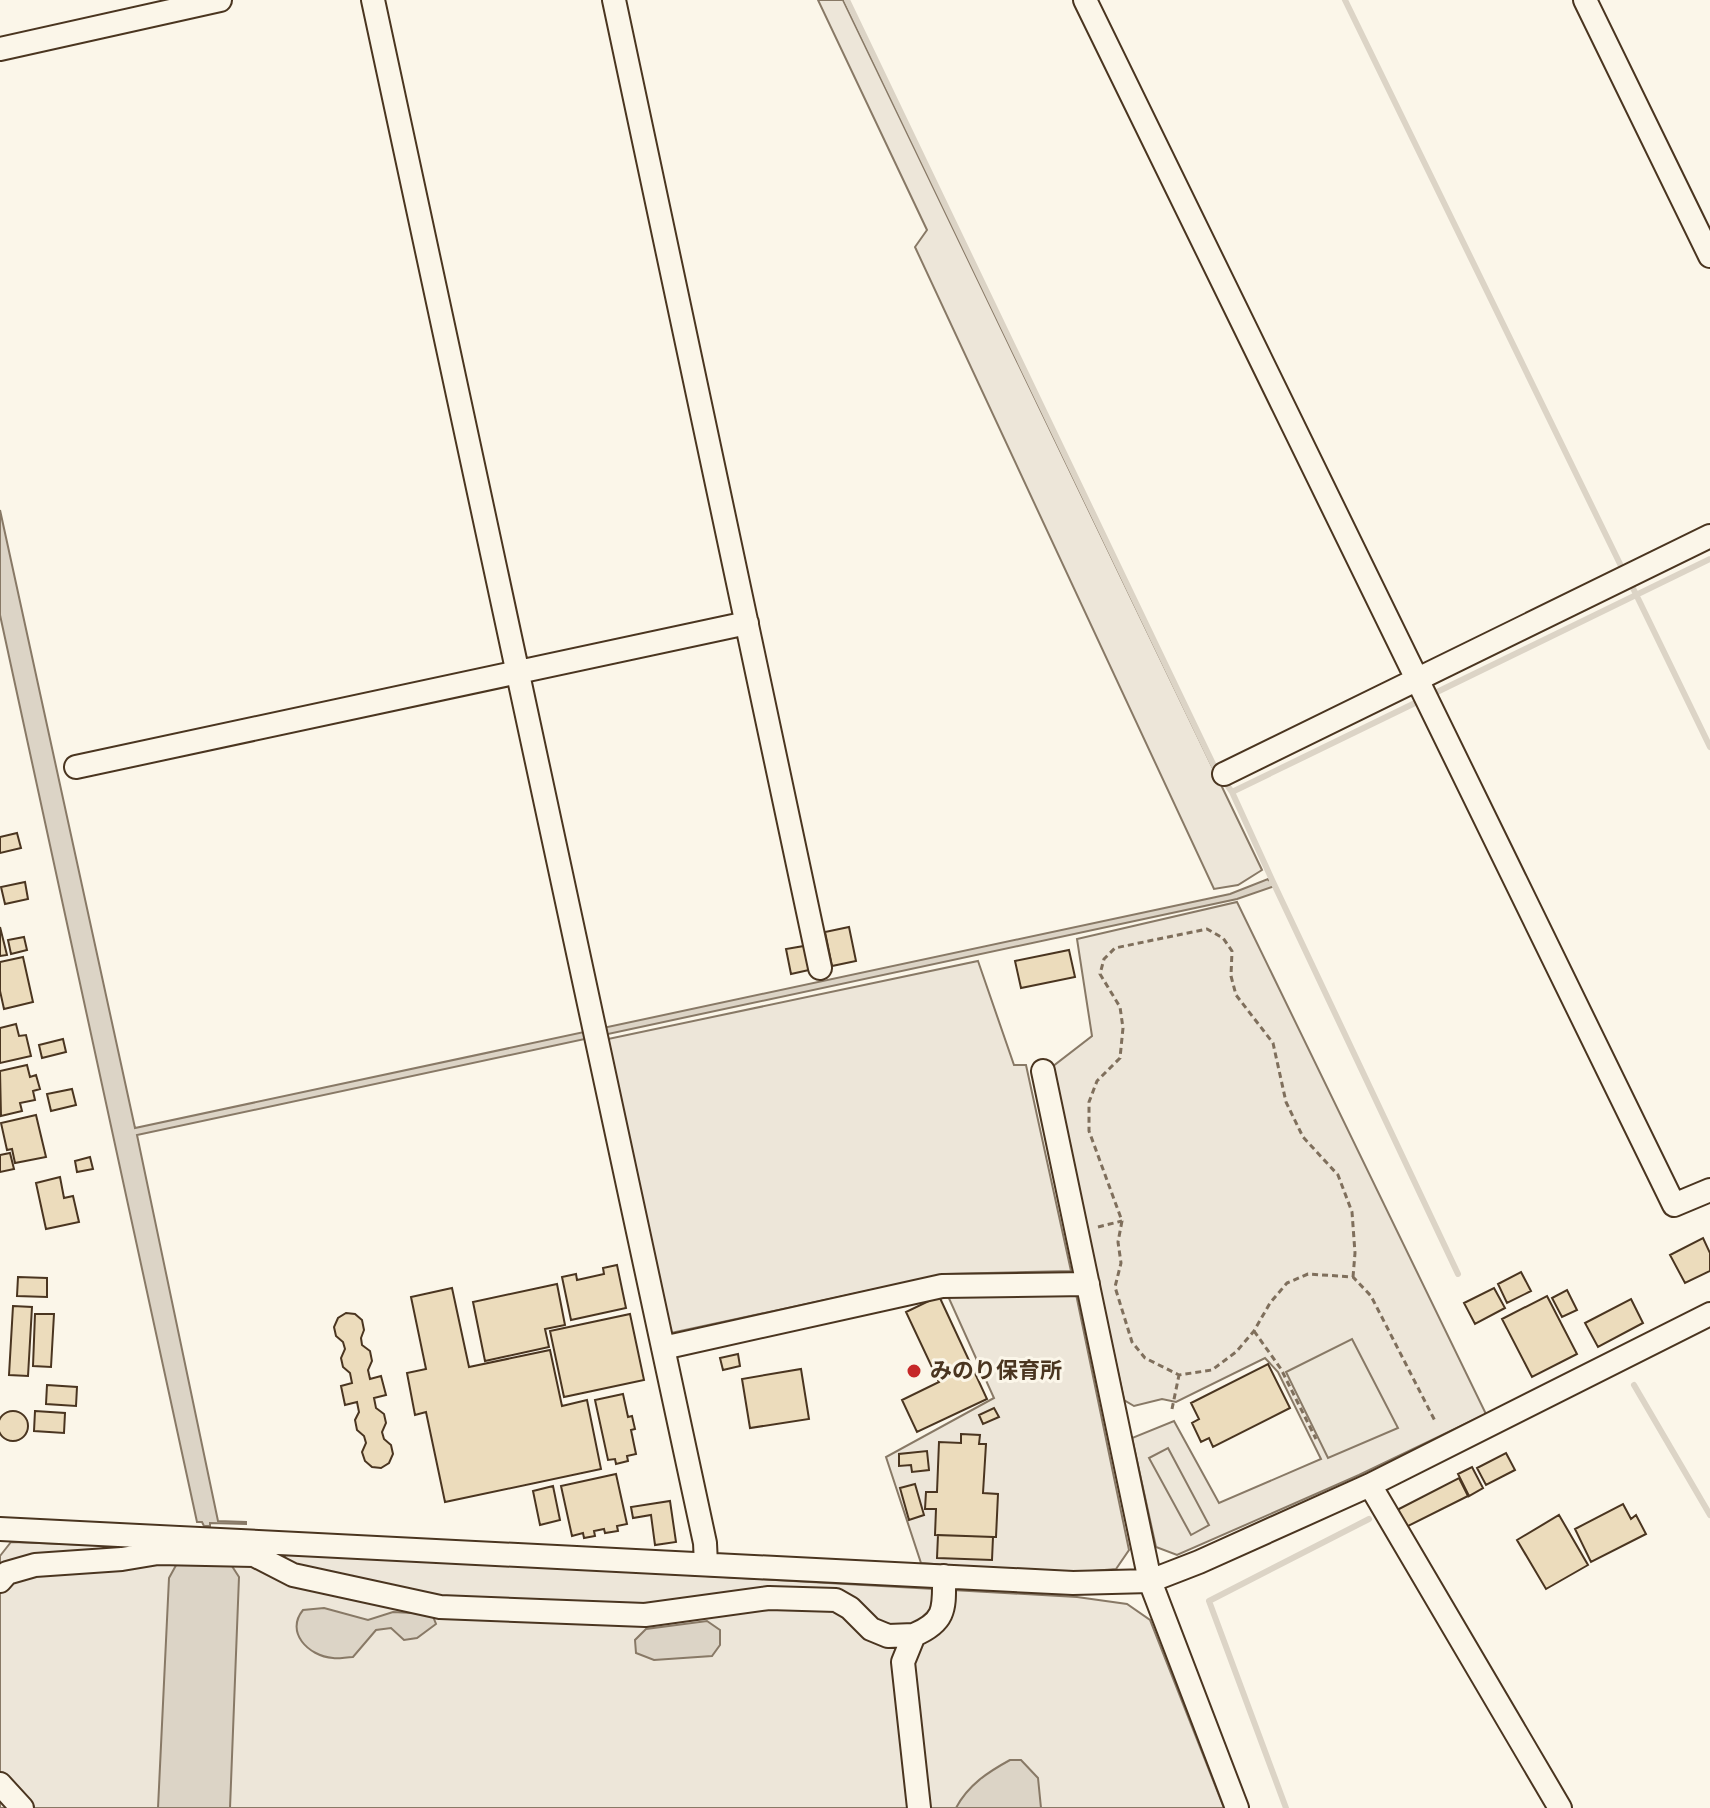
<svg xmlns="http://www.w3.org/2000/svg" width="1710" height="1808" viewBox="0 0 1710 1808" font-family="'Source Sans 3','Noto Sans JP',sans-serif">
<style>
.green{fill:#ede6d9;stroke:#887966;stroke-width:2}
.parking{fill:#ede7d9;stroke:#887966;stroke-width:2}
.water{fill:#dcd4c6;stroke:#887966;stroke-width:2}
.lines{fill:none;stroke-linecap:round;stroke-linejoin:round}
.stream{stroke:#dcd4c6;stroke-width:6}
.building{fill:#ecdcbc;stroke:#4a3520;stroke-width:2}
.minor-casing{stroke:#4a3520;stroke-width:26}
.path{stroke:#7f6f5c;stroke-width:3;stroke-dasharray:6 4;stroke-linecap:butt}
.minor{stroke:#fbf6e9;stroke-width:22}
.poi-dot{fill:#c62828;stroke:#fbf6e9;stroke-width:3}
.labels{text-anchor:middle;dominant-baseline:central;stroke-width:6;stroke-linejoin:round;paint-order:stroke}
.poi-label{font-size:22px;font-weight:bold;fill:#4a3520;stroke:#fbf6e9;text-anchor:start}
</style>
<rect width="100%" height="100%" fill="#fbf6e9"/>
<path class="green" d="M818 0H843L1262 870 1238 885 1214 889 915 247 927 230Z
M1237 902 1486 1414 1359 1475 1177 1555 1156 1547 1132 1438 1174 1421 1219 1503 1321 1459 1278 1372 1265 1358 1176 1402 1162 1399 1134 1406 1124 1400 1052 1067 1092 1036 1077 939Z
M978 961 1014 1065H1026L1071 1271 946 1274 671 1333 608 1039Z
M947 1294H1076L1129 1550 1116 1569 1057 1574 921 1563 886 1457 994 1398Z
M11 1542 261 1551 1077 1597 1127 1604 1150 1620 1224 1808H0V1556Z"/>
<path class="parking" d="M1352 1339 1398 1428 1328 1458 1286 1372Z
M1168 1448 1209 1525 1191 1535 1149 1458Z"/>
<path class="water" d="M0 510 135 1128 1230 894 1268 879 1272 887 1237 899 137 1135 218 1521 246 1522V1524L210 1523V1526H204L202 1522H197L0 615Z
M180 1558 228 1560 239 1577 230 1808H158L169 1578Z
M324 1608 368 1620 393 1612 432 1614 436 1624 417 1638 404 1640 391 1628 376 1630 353 1657C346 1657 339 1659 333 1658 308 1656 285 1632 303 1610Z
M707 1621 720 1630V1645L712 1656 654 1660 636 1653 635 1640 646 1629Z
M1010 1760H1021L1038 1778 1041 1808H956C968 1785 988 1772 1010 1760Z"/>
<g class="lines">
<path class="stream" d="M847 0 1215 768 1232 792
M1345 0 1622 568
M1631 584 1710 747
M1437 692 1710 559
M1273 882 1458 1274
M1271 883 1273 882 1232 792 1415 703
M1634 1385 1710 1515
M1286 1808 1209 1601 1369 1519"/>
</g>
<path class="building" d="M17 833 21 848 0 853V837Z
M25 882 28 899 5 904 1 887Z
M0 927 7 955 0 956Z
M849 927 856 961 832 966 825 932Z
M24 937 27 950 11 954 8 940Z
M804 946 809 970 791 974 786 949Z
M1069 950 1075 977 1021 988 1015 961Z
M23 957 33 1002 4 1009 0 991V962Z
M16 1024 19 1036 26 1035 31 1056 0 1063V1028Z
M63 1039 66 1052 42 1058 39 1045Z
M27 1065 30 1077 36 1075 40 1089 33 1091 35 1100 20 1103 22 1111 1 1116 0 1071Z
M72 1089 76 1105 51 1111 47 1094Z
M36 1115 46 1157 15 1163 12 1149 7 1150 1 1123Z
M10 1153 14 1169 0 1172V1155Z
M90 1157 93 1169 77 1172 75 1161Z
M60 1177 64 1198 73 1196 79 1222 46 1229 36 1183Z
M1703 1238 1710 1253V1271L1685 1283 1670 1255Z
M617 1265 626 1308 571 1320 562 1277 576 1274 577 1280 604 1274 603 1268Z
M1521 1272 1531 1291 1507 1303 1498 1284Z
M18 1277 47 1278V1297L17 1296Z
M557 1284 565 1325 545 1329 549 1347 485 1361 473 1302Z
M452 1288 469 1367 550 1350 562 1406 587 1400 601 1469 445 1502 426 1412 415 1415 407 1373 426 1369 411 1297Z
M1494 1288 1505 1308 1475 1324 1464 1303Z
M1567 1290 1577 1310 1562 1317 1552 1298Z
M939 1296 987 1399 917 1432 902 1400 939 1382 906 1312Z
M1547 1296 1577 1354 1532 1377 1502 1319Z
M1631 1299 1643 1323 1598 1347 1585 1323Z
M13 1306 32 1307 28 1376 9 1375Z
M346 1313 355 1314 362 1320 364 1330 361 1338 362 1345 370 1351 372 1361 368 1370 370 1379 381 1376 386 1395 374 1398 376 1408 384 1414 386 1423 382 1432 384 1439 391 1445 393 1454 389 1463 381 1468 372 1467 365 1461 362 1452 366 1443 364 1436 357 1430 355 1420 359 1412 357 1402 345 1405 341 1386 352 1383 350 1373 343 1367 341 1358 345 1349 343 1342 336 1336 334 1327 338 1318Z
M35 1314H54L51 1367 33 1366Z
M630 1314 644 1380 564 1397 550 1331Z
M738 1354 740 1366 723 1370 720 1358Z
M1268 1364 1290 1408 1213 1447 1209 1438 1201 1442 1192 1423 1199 1419 1191 1403Z
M801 1369 809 1419 750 1428 742 1379Z
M47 1385 77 1387 76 1406 46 1404Z
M623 1394 628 1417 632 1416 635 1429 631 1430 636 1454 627 1456 628 1461 616 1464 615 1459 608 1460 595 1400Z
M994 1408 999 1417 983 1424 979 1415Z
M-2 1426a15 15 0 1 1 30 0a15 15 0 1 1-30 0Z
M35 1411 65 1413 64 1433 34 1431Z
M961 1434 980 1435 979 1444H986L983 1493 998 1494 996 1537 935 1535 936 1509H925L926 1492H937L939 1442 961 1443Z
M927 1451 929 1470 912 1472 911 1465 899 1466V1454Z
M1506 1453 1515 1470 1486 1485 1477 1468Z
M1472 1467 1483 1488 1469 1496 1458 1474Z
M616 1474 627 1524 617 1526 618 1531 605 1533 604 1529 594 1531 595 1536 584 1538 583 1533 572 1536 561 1486Z
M1459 1478 1468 1496 1406 1527 1397 1510Z
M915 1484 924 1515 909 1520 900 1488Z
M553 1486 560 1520 540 1525 533 1491Z
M670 1501 676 1542 655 1545 651 1515 633 1518 631 1507Z
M1623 1504 1631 1519 1636 1515 1646 1534 1591 1562 1575 1529Z
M1559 1515 1588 1565 1546 1589 1517 1540Z
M938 1535 993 1537 992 1560 937 1558Z"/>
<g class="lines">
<g class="minor-casing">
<path id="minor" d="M373 0 705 1543 706 1564
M614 0 820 968
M1085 0 1674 1205 1710 1190
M1585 0 1710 256
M0 49 220 0
M76 767 747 623
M1224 774 1710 536
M1043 1071 1150 1581 1237 1808
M663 1348 942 1286 1088 1284
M1370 1485 1560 1808
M0 1529 1073 1583 1150 1581 1199 1562 1370 1485 1710 1314
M0 1581 7 1573 35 1565 122 1559 158 1553 254 1555 293 1575 440 1607 645 1615 769 1598 836 1600 850 1608 871 1629 888 1636 914 1635
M0 1784 22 1808
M919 1808 903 1662 914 1635C947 1621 944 1607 944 1576"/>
</g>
<path class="path" d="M1098 1227 1122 1221
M1353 1277 1355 1253 1352 1212 1338 1175 1303 1137 1286 1102 1273 1043 1236 995 1231 976 1232 951 1223 938 1207 929 1115 948 1104 959 1100 974 1120 1007 1123 1028 1120 1058 1097 1081 1089 1102V1131L1122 1221 1118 1242 1121 1263 1115 1287 1132 1342 1145 1358 1179 1375 1212 1370 1236 1352 1254 1331 1270 1303 1287 1283 1308 1274 1353 1277 1371 1296 1435 1421
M1254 1331 1281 1369 1316 1439
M1172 1409 1179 1375"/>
<use href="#minor" class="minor"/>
</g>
<circle class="poi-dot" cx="914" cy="1371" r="8"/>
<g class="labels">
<g class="poi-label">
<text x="930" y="1371">みのり保育所</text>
</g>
</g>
</svg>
